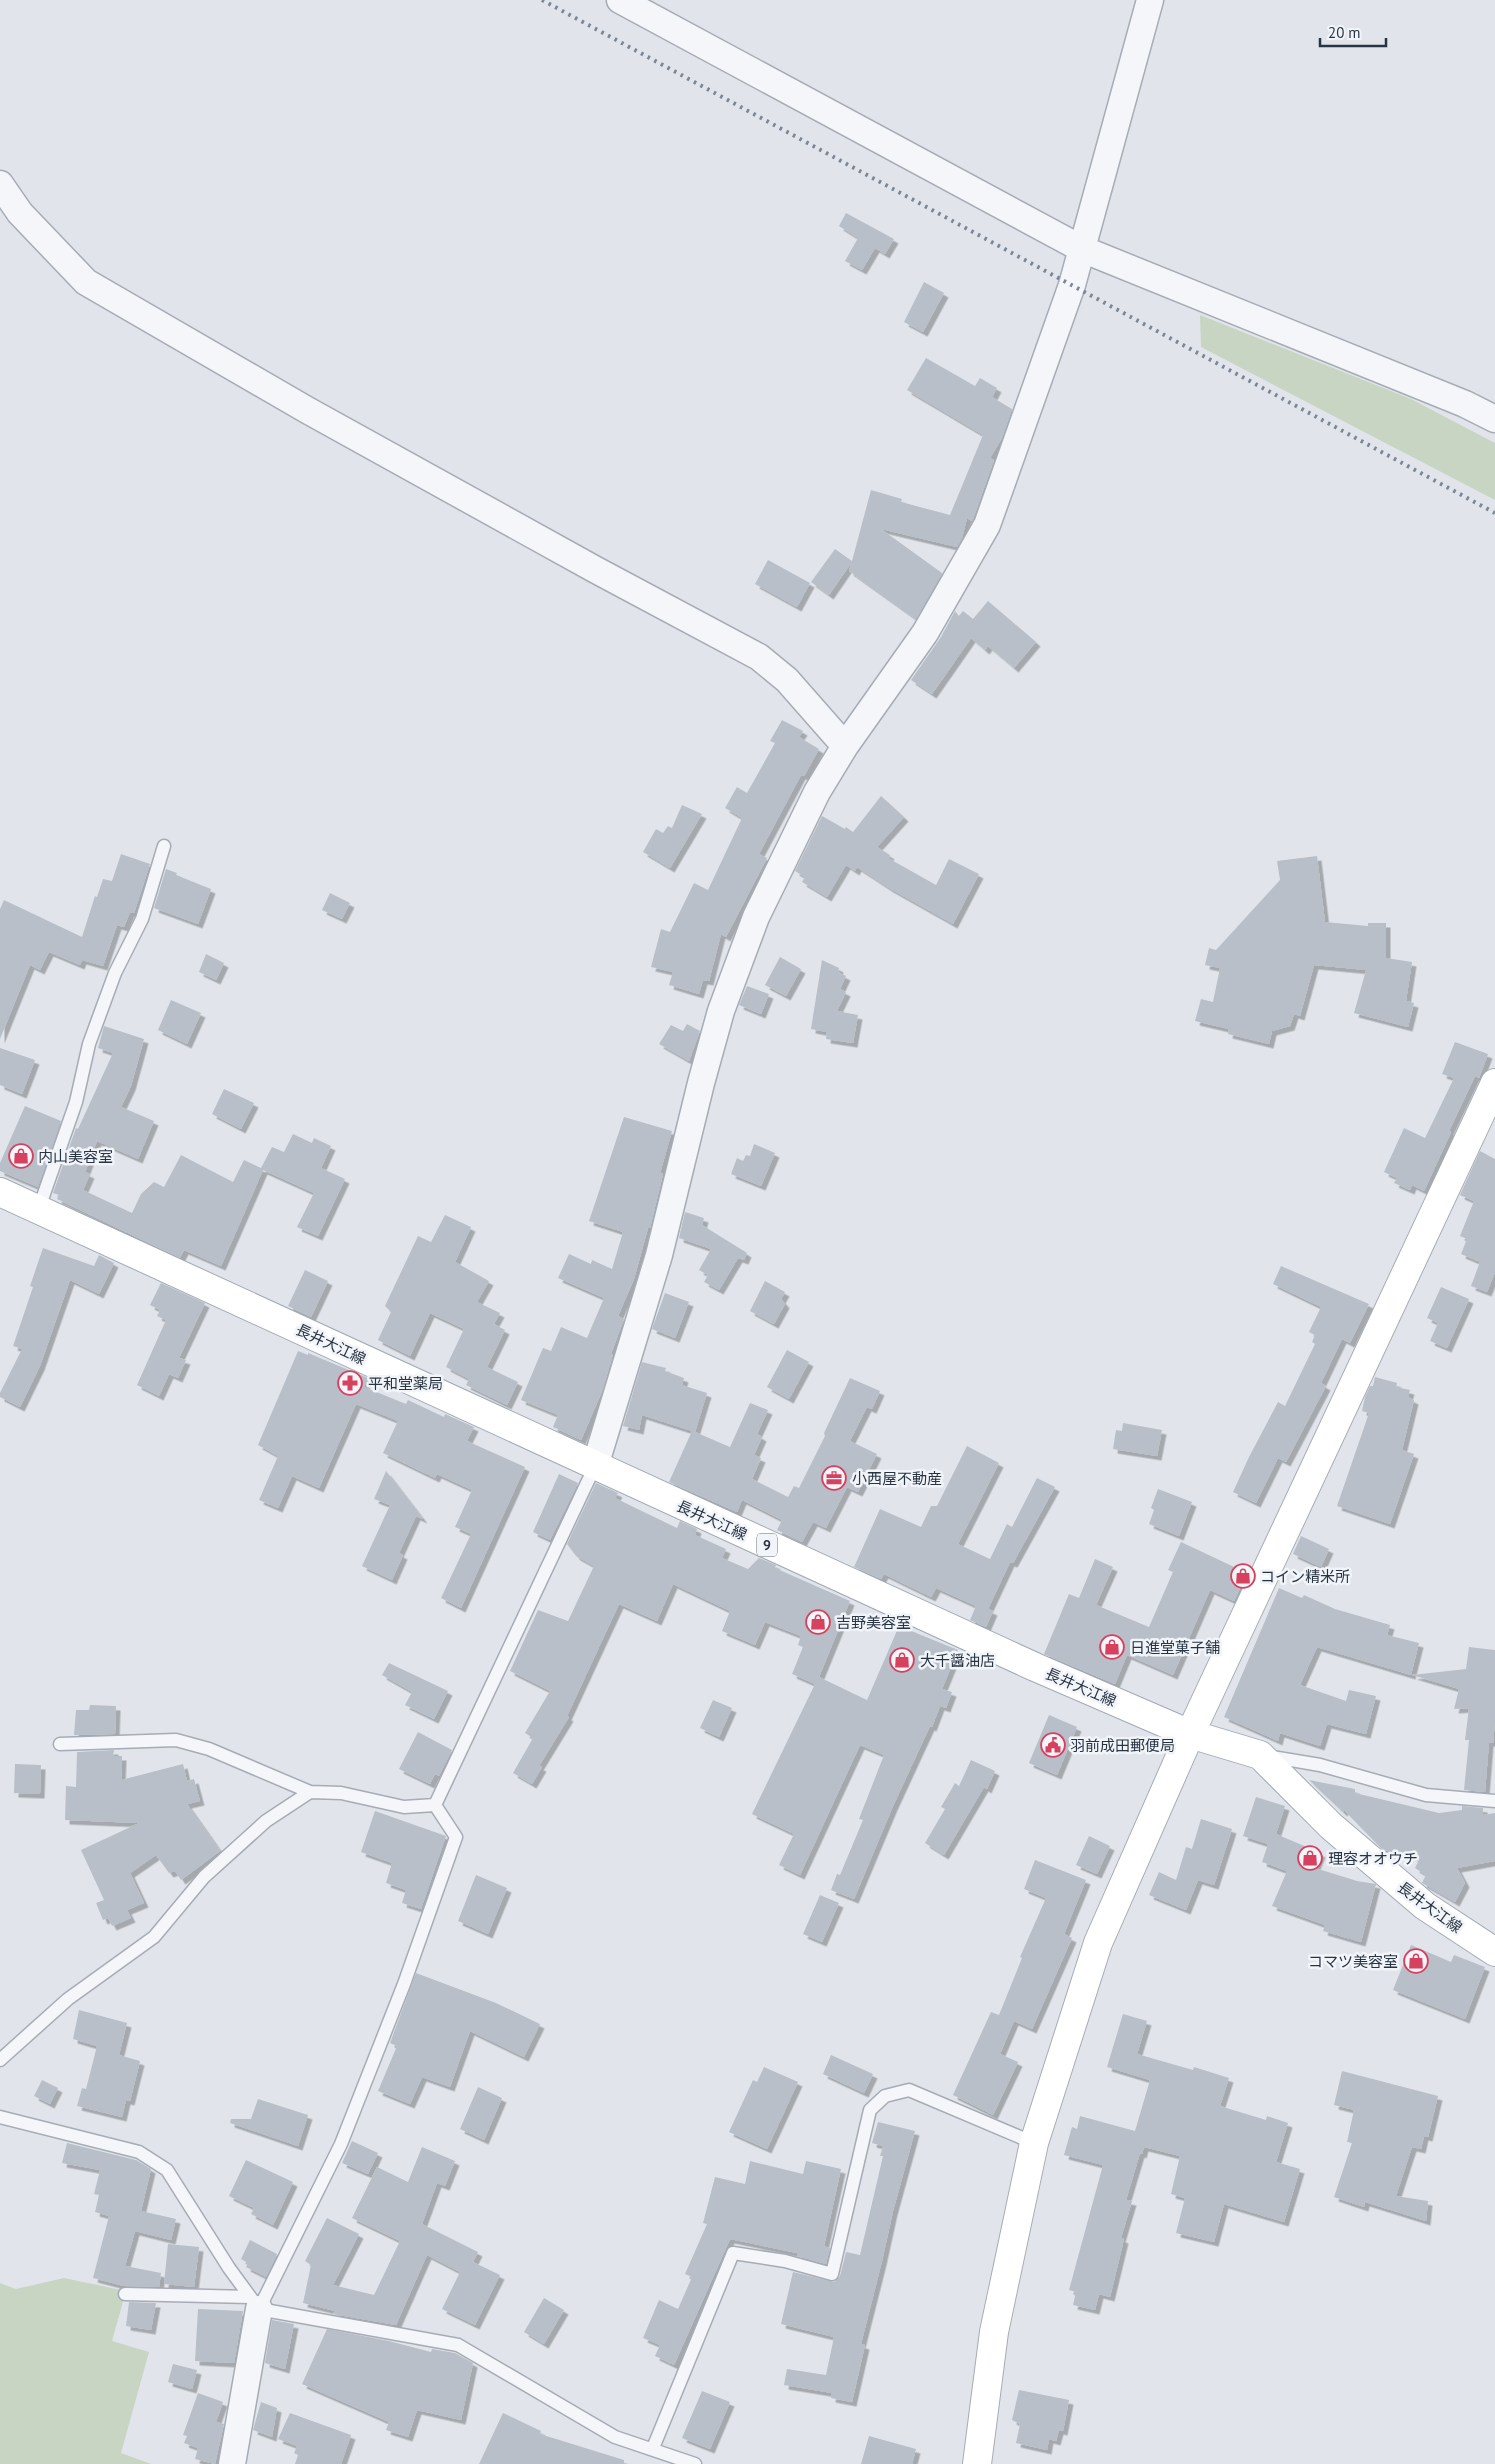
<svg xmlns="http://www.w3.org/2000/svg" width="1495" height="2464" viewBox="0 0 1495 2464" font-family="'PT Sans','Noto Sans JP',sans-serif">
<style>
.green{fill:#c8d5c2}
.building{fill:#b8bfc8;filter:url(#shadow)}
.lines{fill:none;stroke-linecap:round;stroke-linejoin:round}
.lane-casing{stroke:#a6acb5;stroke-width:15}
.street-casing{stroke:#a6acb5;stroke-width:29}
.secondary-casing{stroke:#a6acb5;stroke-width:30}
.primary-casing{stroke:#a0aab7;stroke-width:30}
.lane{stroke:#f4f6f9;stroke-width:12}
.street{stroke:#f4f6f9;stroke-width:26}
.secondary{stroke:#fff;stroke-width:28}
.primary{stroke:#fff;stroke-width:28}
.rail{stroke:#7a8595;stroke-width:4;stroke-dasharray:2.5 5;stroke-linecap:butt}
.labels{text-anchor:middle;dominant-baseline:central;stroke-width:5;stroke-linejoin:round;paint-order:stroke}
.shield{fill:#f1f4f8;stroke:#656e79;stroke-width:1}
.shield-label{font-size:14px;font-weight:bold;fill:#293443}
.poi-label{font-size:15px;fill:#293443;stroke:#f1f4f8;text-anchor:start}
.street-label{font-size:15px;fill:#293443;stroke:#f1f4f8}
</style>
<defs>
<filter id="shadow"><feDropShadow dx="4.5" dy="4.5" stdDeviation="0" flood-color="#0004"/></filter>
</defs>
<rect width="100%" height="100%" fill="#e1e5eb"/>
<path class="green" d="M1200 315 1411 399 1495 443V500L1201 347Z
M64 2278 126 2291 112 2341 149 2352 121 2453 151 2464H0V2283L16 2289Z"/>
<path class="building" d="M846 213 894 239 885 254 875 248 862 270 845 261 858 238 839 226Z
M924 282 944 293 923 332 904 322Z
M926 358 975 386 980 378 997 388 992 397 1012 409 1002 438 990 458 994 460 973 519 972 521 967 518 962 538 957 547 881 529 942 573 916 619 849 571 851 563 829 595 811 582 835 549 852 561 871 490 902 499 901 502 950 515 983 435 907 390Z
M768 560 810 583 797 607 755 584Z
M988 601 1036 642 1014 668 988 646 985 650 971 638 932 694 911 680 941 637 955 611 959 616 963 611 973 619Z
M782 720 803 731 799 737 819 749 804 776 801 775 759 854 767 858 726 937 721 934 709 981 703 980 699 994 669 985 673 972 651 967 661 929 670 932 694 883 708 890 742 818 725 808 737 787 747 793 775 743 770 741Z
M881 796 904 817 877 847 890 855 888 858 936 885 949 859 979 874 953 924 889 888 857 867 855 871 846 865 827 897 802 882 805 877 795 871 822 816 845 829 846 827 853 832Z
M682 805 702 814 670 868 643 852 656 829 663 833 668 826 672 828Z
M121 854 150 864 134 913 130 912 124 927 117 925 103 966 82 960 80 965 49 952 40 970 30 965 0 1039V909L4 900 82 937 95 896 97 897 103 879 112 881Z
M1317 856 1325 922 1368 926V923H1386V958L1412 962 1406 1001 1414 1003 1408 1027 1354 1013 1366 970 1314 965 1300 1016 1294 1014 1290 1026 1272 1031 1269 1044 1228 1034 1229 1029 1195 1021 1201 999 1213 1002 1220 968 1205 965 1209 948 1216 950 1280 880 1277 861Z
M166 869 177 873 176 875 211 889 198 924 154 908Z
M330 893 350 903 342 919 322 910Z
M206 954 224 963 216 980 199 972Z
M780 957 801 969 786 996 765 985Z
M822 960 839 968 838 972 846 976 840 989 846 992 837 1011 858 1015 853 1043 826 1039 827 1032 811 1029Z
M747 986 769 994 761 1014 739 1005Z
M171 1000 201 1013 187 1044 158 1030Z
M687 1024 700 1031 689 1061 659 1044 671 1025 683 1031Z
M104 1026 144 1039 131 1086 121 1107 154 1121 138 1159 97 1141 85 1172 90 1174 83 1190 132 1213 141 1194 154 1182 164 1187 181 1155 233 1182 244 1160 261 1168 272 1147 284 1152 293 1134 312 1143 314 1138 331 1146 321 1168 345 1179 318 1236 297 1227 314 1193 263 1170 221 1266 184 1250 180 1258 57 1199 59 1195 53 1193 76 1128 78 1129 113 1053 98 1048Z
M1455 1042 1488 1054 1479 1078 1475 1076 1449 1131 1451 1132 1424 1191 1412 1185 1410 1190 1394 1183 1397 1178 1384 1172 1404 1128 1425 1138 1454 1078 1442 1074Z
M0 1048 35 1060 22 1094 0 1085Z
M224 1089 254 1103 241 1129 212 1114Z
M25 1106 61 1121 38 1187 0 1171V1163Z
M624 1117 672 1131 660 1173 663 1174 650 1228H648L634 1279 618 1316 624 1319 611 1354H613L603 1389 581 1440 553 1427 558 1415 521 1400 543 1348 551 1351 561 1327 587 1338 604 1298 558 1278 569 1254 591 1264 592 1260 612 1269 623 1232 589 1221Z
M754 1144 775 1153 761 1186 731 1174 737 1158 743 1161 746 1155 750 1156Z
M1480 1151 1495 1159V1272L1487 1292 1471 1286 1480 1262 1461 1254 1467 1239 1460 1236 1474 1201 1460 1195Z
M685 1212 704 1218 702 1225 747 1253 744 1260 738 1258 719 1290 704 1282 708 1275 699 1270 711 1249 679 1238Z
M445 1215 471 1227 455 1262 489 1281 477 1302 500 1313 494 1324 505 1330 487 1367 518 1382 507 1405 466 1385 469 1379 446 1367 464 1329 430 1313 410 1356 378 1340 391 1312 385 1306 418 1236 431 1242Z
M43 1248 94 1266 99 1255 114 1263 99 1294 70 1280 40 1366 20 1407 0 1397V1393L22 1349 13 1346 33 1287 30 1286Z
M1281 1266 1369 1304 1350 1343 1342 1339 1321 1383 1326 1386 1286 1462 1278 1458 1256 1503 1233 1492 1249 1457 1278 1402 1285 1406 1315 1344 1312 1342 1315 1335 1309 1332 1321 1307 1273 1284Z
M305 1270 328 1281 311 1317 288 1306Z
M765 1281 785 1292 781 1299 785 1304 774 1324 750 1311Z
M161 1283 205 1303 179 1358 186 1360 178 1378 169 1374 159 1396 137 1385 166 1320 157 1316 160 1310 150 1305Z
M1441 1287 1469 1299 1447 1348 1430 1341 1438 1323 1427 1318Z
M665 1293 689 1302 675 1338 652 1329Z
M787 1350 809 1362 789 1399 767 1387Z
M298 1351 308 1355V1353L368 1378 364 1387 406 1404 408 1400 444 1417 445 1414 474 1427 467 1441 525 1467 461 1608 441 1598 471 1534 455 1527 472 1490 437 1474 435 1478 383 1453 398 1421 356 1404 319 1488 292 1476 278 1508 259 1500 278 1456 258 1445Z
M642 1362 666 1368 665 1371 684 1378 682 1385 707 1393 695 1432 730 1447 750 1403 768 1410 757 1434 762 1437 754 1455 761 1458 752 1479 788 1497 794 1486 799 1488 825 1436 824 1433 850 1378 880 1391 872 1409 867 1407 850 1441 877 1454 858 1492 847 1487 826 1528 813 1522 802 1542 777 1530 782 1520 742 1500 737 1512 669 1482 692 1431 642 1415 639 1430 623 1426Z
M1375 1377 1397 1383 1396 1387 1410 1390 1408 1397 1414 1400 1402 1450 1414 1454 1390 1524 1337 1506 1369 1413 1362 1411 1365 1397 1370 1386H1373Z
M1123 1423 1162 1430 1157 1456 1113 1449 1116 1430 1122 1431Z
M967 1446 999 1463 958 1544 990 1559 1007 1524 1012 1527 1037 1478 1055 1487 1013 1563 1010 1562 988 1609 993 1611 986 1627 970 1620 976 1606 936 1588 931 1597 884 1574 881 1579 854 1567 880 1509 921 1527 931 1506H937Z
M386 1471 423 1519 416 1516 399 1553 403 1555 392 1580 362 1566 390 1505 374 1499Z
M559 1474 578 1483 550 1540 533 1532Z
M596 1483 618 1493 615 1498 677 1528 680 1521 697 1529 695 1535 726 1549 722 1558 748 1569 759 1558 776 1565 775 1568 850 1601 819 1677 867 1700 899 1626 958 1650 942 1689 952 1692 946 1708 940 1706 932 1727 930 1726 893 1806 854 1899 831 1890 837 1874 840 1875 863 1820 859 1819 884 1755 860 1745 800 1875 779 1865 794 1834 752 1814 815 1684 792 1674 803 1647 798 1645 801 1636 765 1622 755 1645 722 1631 730 1611 673 1584 657 1621 619 1604 567 1716 569 1717 539 1766 542 1767 532 1784 513 1773 533 1738 525 1733 550 1691 510 1671 538 1610 568 1621 594 1566 576 1556 567 1544Z
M1158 1489 1192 1502 1179 1536 1149 1524 1154 1510 1151 1508Z
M1301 1536 1329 1549 1321 1567 1293 1554Z
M1181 1542 1247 1573 1234 1601 1210 1590 1173 1675 1127 1655 1115 1684 1044 1654 1069 1594 1079 1598 1095 1559 1113 1567 1096 1605 1149 1627 1173 1572 1168 1570Z
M1279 1588 1302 1598 1304 1595 1335 1609 1390 1625 1387 1635 1419 1643 1411 1675 1317 1647 1300 1685 1346 1701 1349 1690 1376 1696 1366 1734 1327 1724 1320 1746 1280 1733 1278 1741 1224 1717Z
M1469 1647 1495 1650V1721L1493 1743 1489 1742 1485 1792 1464 1790 1469 1740H1465L1469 1708 1454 1709 1459 1689 1412 1675 1466 1669Z
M389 1663 448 1691 434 1719 405 1705 412 1692 382 1675Z
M713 1700 732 1708 719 1737 700 1728Z
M90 1705 116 1706 115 1734 74 1735 76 1710H89Z
M1049 1715 1077 1727 1057 1775 1029 1763Z
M418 1732 452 1750 439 1776 435 1774 430 1784 399 1769Z
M114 1750 113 1756H122L121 1780 183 1764 187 1781 194 1779 200 1801 187 1804 220 1851 181 1880 175 1871 169 1873 156 1855 130 1873 144 1903 127 1910 131 1918 112 1926 108 1918 103 1920 96 1903 104 1900 81 1850 139 1823 65 1820 66 1786 76 1787 77 1752Z
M971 1760 995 1771 987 1789 984 1787 944 1855 925 1843 945 1809 941 1807 955 1783 959 1786Z
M15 1764 41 1765 40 1794 14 1793Z
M1309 1780 1355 1789V1793L1439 1813 1462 1810V1806L1483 1808V1815L1495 1813V1861L1457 1868 1465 1883 1455 1902 1422 1883 1426 1875 1415 1868 1420 1858 1383 1850 1344 1810 1343 1812Z
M1256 1797 1285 1806 1276 1834 1321 1853 1315 1868 1357 1881 1376 1884 1361 1942 1323 1931 1325 1925 1272 1906 1287 1871 1262 1862 1268 1844 1243 1836Z
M375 1811 446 1836 421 1909 402 1903 406 1890 386 1883 392 1863 361 1852Z
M1201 1819 1232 1829 1214 1885 1198 1880 1186 1910 1149 1895 1159 1872 1176 1880 1186 1847 1192 1849Z
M1089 1836 1110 1846 1097 1874 1076 1865Z
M1035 1860 1086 1880 1064 1934 1072 1938 1032 2029 1014 2021 1000 2054 1018 2062 993 2115 953 2095 991 2012 999 2015 1022 1958 1020 1957 1046 1898 1024 1889Z
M476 1875 507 1888 488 1934 458 1921Z
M820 1895 839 1903 822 1942 803 1934Z
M1411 1945 1451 1962 1454 1955 1485 1967 1465 2019 1393 1990Z
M416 1973 496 2003 540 2024 524 2057 470 2031 450 2087 422 2077 410 2104 378 2091 397 2046 390 2043Z
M79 2010 127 2023 119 2055 140 2061 130 2101 126 2100 122 2117 77 2106 82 2088 86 2089 97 2046 73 2039Z
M1123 2014 1147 2021 1137 2054 1193 2070 1194 2067 1229 2078 1220 2106 1266 2120 1267 2116 1288 2123 1276 2162 1300 2169 1284 2222 1224 2204 1214 2242 1176 2233 1185 2198 1171 2194 1180 2156 1144 2147 1142 2154 1140 2153 1126 2200 1132 2201 1121 2238 1124 2239 1110 2297 1099 2294 1095 2310 1073 2305 1076 2292 1069 2290 1103 2165 1064 2155 1072 2127 1077 2129 1080 2116 1135 2131 1150 2080 1107 2067Z
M831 2055 873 2074 864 2093 823 2074Z
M764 2067 798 2082 767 2149 729 2132 753 2080 757 2082Z
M1342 2071 1438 2096 1428 2137 1424 2136 1421 2149 1412 2147 1396 2196 1428 2201 1426 2221 1365 2202 1364 2207 1334 2197 1352 2143 1347 2142 1354 2110 1334 2105Z
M42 2080 58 2088 50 2104 34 2096Z
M478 2087 502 2098 484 2140 460 2129Z
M258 2099 308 2115 298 2146 230 2123 231 2119H251Z
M878 2122 915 2131 893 2211 882 2261 861 2344 865 2345 852 2402 831 2398 832 2393 784 2385 787 2369 826 2375 834 2337 781 2324 793 2272 834 2282 840 2276 846 2252 860 2255 883 2156H880L883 2146 872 2143Z
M352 2141 378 2153 368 2174 342 2163Z
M67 2143 136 2160 151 2169 141 2211 176 2219 171 2240 135 2231 125 2266 161 2273 159 2287 124 2286 93 2278 109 2216 95 2212 99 2195 94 2194 100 2170 62 2163Z
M422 2147 455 2161 445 2186 437 2183 422 2224 478 2252 473 2262 500 2275 475 2325 442 2309 460 2272 427 2255 396 2325 333 2314 335 2311 303 2303 311 2265 305 2261 327 2218 359 2234 333 2285 374 2295 400 2241 352 2218 377 2167 408 2182Z
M246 2160 293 2182 273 2225 251 2214 254 2208 229 2196Z
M750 2161 803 2174 806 2161 841 2169 824 2246 830 2248 826 2264 797 2256V2253L730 2239 674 2365 655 2356 660 2345 643 2338 659 2300 678 2309 692 2277 685 2274 707 2224 703 2223 715 2177 745 2184Z
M250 2240 277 2254 266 2277 246 2267 248 2263 241 2259Z
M168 2244 199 2247 194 2287 164 2284Z
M544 2298 564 2310 544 2344 524 2332Z
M129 2302 156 2303 151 2330 126 2326Z
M198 2309 243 2311 234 2363 195 2361Z
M272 2320 294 2324 285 2369 265 2363Z
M327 2329 389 2341 431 2352 432 2349 455 2353 473 2363 461 2420 417 2410 408 2437 386 2430 389 2422 302 2384Z
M173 2364 197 2370 192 2389 168 2382Z
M1019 2390 1069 2400 1063 2431 1059 2430 1056 2441 1049 2439 1047 2450 1016 2443 1020 2424 1012 2420Z
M702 2391 730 2402 710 2449 682 2438Z
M198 2393 223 2402 216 2422 224 2424 215 2464 195 2459 198 2448 184 2443 187 2436 183 2435Z
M261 2402 277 2408 272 2437 253 2430Z
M290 2413 351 2435 341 2464H295L298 2455 294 2453 297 2446 278 2439Z
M503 2413 541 2431 540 2434 624 2460V2464H479Z
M869 2436 916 2449 912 2464H861Z"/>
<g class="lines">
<g class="lane-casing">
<path id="lane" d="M39 1208 76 1102 89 1044 115 973 142 919 164 846
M60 1744 176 1740 209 1749 310 1792
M1267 1756 1320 1765 1426 1795 1495 1801
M0 2060 68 1999 154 1937 204 1877 266 1821 310 1792 341 1793 404 1807 435 1805
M0 2117 139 2152 167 2170 229 2268 259 2309 458 2345 615 2437 695 2464
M125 2294 250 2297
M259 2309 341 2144 404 1984 456 1837 435 1805 595 1466
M653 2448 733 2253 785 2261 832 2274 870 2110 885 2096 909 2090 1034 2143"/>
</g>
<g class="street-casing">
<path id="street" d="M620 0 1082 249 1465 404 1495 419
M0 184 20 213 86 282 307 410 596 570 759 657 787 680 845 746
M595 1466 659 1255 701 1083 721 1011 756 917 817 792 845 746 925 633 987 525 1072 285 1150 0
M232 2464 259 2309"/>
</g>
<g class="secondary-casing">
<path id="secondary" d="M977 2464 994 2332 1034 2143 1098 1943 1190 1734 1495 1083"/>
</g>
<g class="primary-casing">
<path id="primary" d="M0 1192 1035 1667 1190 1734 1260 1755 1331 1826 1425 1906 1495 1952"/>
</g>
<use href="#lane" class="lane"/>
<use href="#street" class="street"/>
<use href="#secondary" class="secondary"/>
<use href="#primary" class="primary"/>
<path class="rail" d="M542 0 1495 513"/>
</g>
<defs>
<g id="shop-ring" transform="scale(1.25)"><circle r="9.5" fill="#f1f4f8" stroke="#d5415e" stroke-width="1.5"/><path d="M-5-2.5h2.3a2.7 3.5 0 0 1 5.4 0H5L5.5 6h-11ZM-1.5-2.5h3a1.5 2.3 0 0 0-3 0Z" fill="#d5415e"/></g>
<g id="pharmacy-ring" transform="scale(1.25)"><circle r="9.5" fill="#f1f4f8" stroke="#d5415e" stroke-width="1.5"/><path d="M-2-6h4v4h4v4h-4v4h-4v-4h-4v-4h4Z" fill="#d5415e"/></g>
<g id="office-ring" transform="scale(1.25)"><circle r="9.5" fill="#f1f4f8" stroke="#d5415e" stroke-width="1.5"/><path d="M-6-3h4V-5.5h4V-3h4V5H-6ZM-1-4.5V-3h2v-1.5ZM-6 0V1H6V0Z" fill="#d5415e"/></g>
<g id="civic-ring" transform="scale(1.25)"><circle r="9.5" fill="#f1f4f8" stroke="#d5415e" stroke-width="1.5"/><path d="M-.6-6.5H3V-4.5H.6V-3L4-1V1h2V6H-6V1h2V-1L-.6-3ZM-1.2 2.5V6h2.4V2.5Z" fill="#d5415e"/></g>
</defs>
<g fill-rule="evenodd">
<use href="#shop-ring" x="21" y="1156"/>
<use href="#pharmacy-ring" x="350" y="1383"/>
<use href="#office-ring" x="834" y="1478"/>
<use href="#shop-ring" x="1243" y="1576"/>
<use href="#shop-ring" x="818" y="1622"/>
<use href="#shop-ring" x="1112" y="1647"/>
<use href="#shop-ring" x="902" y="1660"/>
<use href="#civic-ring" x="1053" y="1745"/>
<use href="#shop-ring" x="1310" y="1858"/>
<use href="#shop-ring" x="1416" y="1961"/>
</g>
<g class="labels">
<rect class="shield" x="757" y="1533.5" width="20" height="23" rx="4"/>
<g class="shield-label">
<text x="767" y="1545">9</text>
</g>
<g class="poi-label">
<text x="38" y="1156">内山美容室</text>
<text x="368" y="1383">平和堂薬局</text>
<text x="852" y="1478">小西屋不動産</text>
<text x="1260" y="1576">コイン精米所</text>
<text x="836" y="1622">吉野美容室</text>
<text x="1130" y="1647">日進堂菓子舗</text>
<text x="920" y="1660">大千醤油店</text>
<text x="1070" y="1745">羽前成田郵便局</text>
<text x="1328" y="1858">理容オオウチ</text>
<text x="1398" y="1961" text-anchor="end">コマツ美容室</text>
</g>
<g class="street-label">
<text transform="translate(331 1344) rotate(25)">長井大江線</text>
<text transform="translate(712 1520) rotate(24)">長井大江線</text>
<text transform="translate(1081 1687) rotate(23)">長井大江線</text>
<text transform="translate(1430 1907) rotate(36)">長井大江線</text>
</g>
</g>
<path d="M1320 38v8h66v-8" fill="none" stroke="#293443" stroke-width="2.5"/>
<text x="1328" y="38" font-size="15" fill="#293443" stroke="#f1f4f8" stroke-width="4" paint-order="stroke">20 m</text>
</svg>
